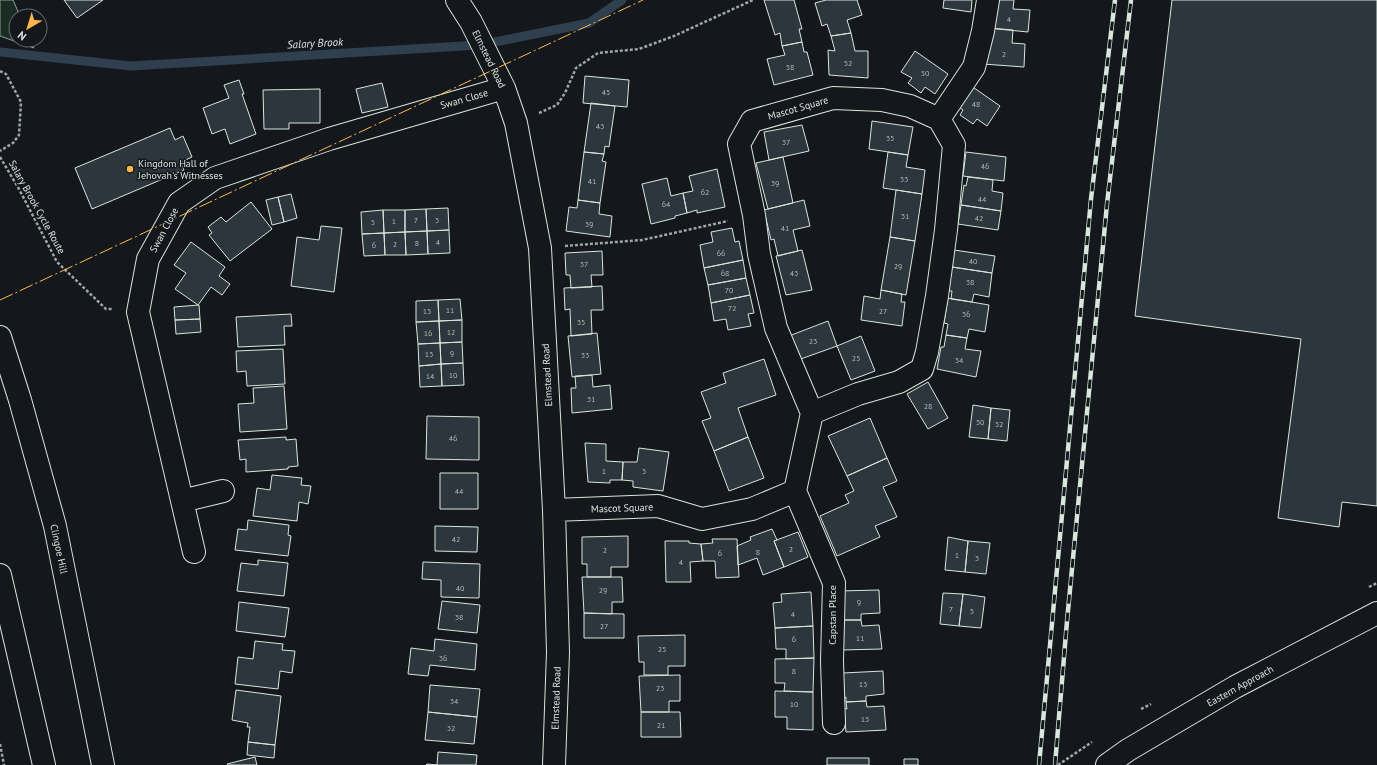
<svg xmlns="http://www.w3.org/2000/svg" width="1377" height="765" viewBox="0 0 1377 765" font-family="'PT Sans',sans-serif">
<style>
.green{fill:#1a2d24;stroke:#939e99}
.lines{fill:none;stroke-linecap:round;stroke-linejoin:round}
.stream{stroke:#2f3f4d;stroke-width:9}
.building{fill:#2c363c;stroke:#d8e6dc}
.street-casing{stroke:#d8e6dc;stroke-width:24}
.primary-casing{stroke:#d8e6dc;stroke-width:24}
.path{stroke:#9da8a2;stroke-width:2.5;stroke-dasharray:3 2;stroke-linecap:butt}
.street{stroke:#14181c;stroke-width:22}
.primary{stroke:#14181c;stroke-width:22}
.rail-casing{stroke:#d8e6dc;stroke-width:4.5}
.rail{stroke:#14181c;stroke-width:3;stroke-dasharray:9;stroke-linecap:butt}
.power{stroke:#ffb74d;stroke-width:1;stroke-dasharray:14 3 2 3;stroke-linecap:butt}
.poi-dot{fill:#ffb74d;stroke:#14181c;stroke-width:1.5}
.labels{text-anchor:middle;dominant-baseline:central;stroke-width:3;stroke-linejoin:round;paint-order:stroke}
.number-label{font-size:8px;fill:#adbab4}
.street-label{font-size:10px;fill:#d8e6dc;stroke:#14181c}
.poi-label{font-size:10px;fill:#d8e6dc;stroke:#14181c;text-anchor:start}
.water-label{font-size:11px;font-style:italic;fill:#d8e6dc;stroke:#14181c}
</style>
<rect width="100%" height="100%" fill="#14181c"/>
<path class="green" d="M0 0H13L20 16H16V40H31L34 48 0 36Z"/>
<g class="lines">
<path class="stream" d="M0 52 131 66 480 45 589 23 622 0"/>
</g>
<path class="building" d="M64 0H103L77 18Z
M764 0H794L802 29H799L802 42 782 46 780 33 775 35Z
M826 0H857L862 15 847 20 851 33 831 36 827 24 822 26 815 3Z
M944 0H972L971 12 943 8Z
M994 0H1014L1013 9 1030 10 1028 32 987 28Z
M1172 0H1377V506L1342 502 1339 527 1278 518 1301 339 1135 316Z
M990 28 1013 30 1012 43 1025 44 1024 67 983 64Z
M851 33 855 51H868V78L829 75 828 50 835 51 831 36Z
M802 42 804 52H807L813 75 774 85 767 59 785 55 782 46Z
M915 51 948 74 935 94 925 87 921 93 908 83 912 78 901 72Z
M585 76 629 80 627 107 583 103Z
M239 80 244 94H242L256 134 230 144 225 129 212 134 203 108 229 98 224 85Z
M382 83 388 107 362 113 356 89Z
M967 83 1000 106 987 126 977 119 973 124 960 115 963 110 953 103Z
M320 89V123H289V129H264L263 90Z
M591 103 615 106 609 147 605 146 604 154 584 152Z
M872 121 913 127 908 155 869 149Z
M802 125 809 151 769 160 764 132Z
M170 128 175 140 183 136 192 157 181 162 184 170 92 209 75 168Z
M584 152 604 154 602 161 606 162 600 203 578 200Z
M888 152 908 155 906 167 925 170 922 194 883 188Z
M966 152 1006 157 1004 181 963 176Z
M783 157 793 203 768 209 756 163Z
M717 169 725 207 697 213V210L687 213 683 193 693 191 689 176Z
M968 177 993 180 992 191 1003 193 1001 211 961 205 964 185 966 186Z
M667 178 671 196 683 193 687 213 675 216V218L651 224 642 184Z
M896 190 922 194 915 241 890 237Z
M291 194 297 218 284 222 278 197Z
M278 197 284 222 272 225 266 200Z
M578 200 600 203 599 214 612 216 610 237 566 231 569 207 577 208Z
M804 200 810 226 793 230 798 251 778 256 774 239 771 240 764 210Z
M251 202 272 229 230 261 209 235 212 233 208 227 221 217 226 222Z
M961 205 1001 211 998 230 958 224Z
M448 208 449 230 427 231 426 209Z
M426 209 427 231 405 232V210Z
M383 210 384 233 362 234 361 212Z
M383 210H405V232L384 233Z
M321 226 342 228 334 292 291 286 297 237 319 240Z
M732 228 735 242 739 241 743 260 704 268 700 245 713 242 711 232Z
M449 230 450 253 428 254 427 231Z
M427 231 428 254 406 255 405 232Z
M405 232 406 255H385L384 233Z
M384 233 385 255 364 256 362 234Z
M890 237 915 241 906 295 881 290Z
M191 242 225 267 219 276 230 284 222 295 211 287 198 305 175 289 186 273 174 265Z
M802 250 812 290 786 295 776 256Z
M954 250 995 256 992 273 952 267Z
M602 251 603 275H591L592 287 571 288 570 275H566L565 253Z
M743 260 746 278 708 285 704 268Z
M952 267 992 273 989 297 974 294 972 302 951 299 952 291H948Z
M746 278 750 295 711 303 708 285Z
M602 286 603 310H591L592 334 571 336 570 309 565 310 564 288Z
M881 290 902 294 901 302H905L902 326 861 320 864 296 880 299Z
M750 295 754 313 748 314 751 326 728 330 726 319 714 321 711 303Z
M948 298 989 305 985 332 969 329 967 338 946 335 948 324 944 323Z
M460 299 462 320 439 321 438 300Z
M438 300 439 321 416 322V301Z
M199 305 200 319 175 320 174 307Z
M291 314 292 326H284L285 345 238 347 236 317Z
M200 319 201 332 176 334 175 320Z
M462 320V342L440 343 439 321Z
M439 321 440 343 418 344 416 322Z
M828 321 837 346 798 360 789 336Z
M597 333 601 374 572 377 568 336Z
M946 335 967 338 965 349 981 351 976 377 937 369 941 347H944Z
M861 336 875 371 851 380 837 346Z
M462 342 463 363 441 364 440 343Z
M440 343 441 364 419 366 418 344Z
M283 349 285 384 247 386 246 371 237 372 236 351Z
M764 359 776 395 738 408 748 437 714 451 702 421 711 418 701 392 726 383 723 373Z
M463 363 464 385 442 386 441 364Z
M441 364 442 386 420 387 419 366Z
M592 375 593 387 610 385 612 409 572 413 571 388H576L575 376Z
M928 382 948 418 928 429 907 394Z
M284 386 287 429 240 432 238 404 254 403 253 388Z
M973 405 991 408 988 439 969 437Z
M991 408 1010 410 1007 441 988 439Z
M427 416 479 417V460L426 459Z
M870 418 887 458 847 476 828 436Z
M286 437V440L296 439 298 466 288 467V469L246 472V459L240 460 238 440Z
M748 437 764 478 729 491 714 451Z
M585 443 606 444V461L623 462 622 480H610V483L588 482Z
M639 448 669 452 663 491 633 487V481L622 480 623 462H637Z
M887 458 897 481 883 487 897 517 875 526 880 537 837 556 820 516 849 503 845 495 854 491 847 476Z
M440 473H478V509H440Z
M272 475 302 478 301 485 311 486 308 504 299 502 297 521 253 516 257 488 270 490Z
M248 520 289 525 288 535 291 536 288 556 235 550 238 529 247 530Z
M435 526 478 527 477 552 435 551Z
M772 529 777 540 774 541 784 567 763 575 757 558 738 565 737 546 751 540 750 537Z
M798 532 808 557 784 567 774 541Z
M628 536V567H611V577H587V564H582V537Z
M948 537 968 541 965 572 945 570Z
M712 539H737L739 577 716 578 715 561H703L701 544 713 543Z
M665 541H689V543L701 544 703 561 690 562 691 582H666Z
M968 541 990 543 986 574 965 572Z
M258 560 288 563 284 596 237 591 241 563 258 565Z
M423 562 480 564 479 598 441 597V580L422 579Z
M582 577H622L623 602H612V614L584 613Z
M879 590 880 613 861 614V620H842L838 591Z
M811 592 813 626 775 628 773 603 782 602 781 594Z
M943 593 963 594 959 626 940 624Z
M963 594 985 597 981 628 959 626Z
M442 601 480 605 477 633 438 629Z
M239 602 289 608 285 637 236 631Z
M584 613 624 614V638H584Z
M842 620H861L862 626 879 625 882 649 841 650Z
M813 626 814 658 786 659V649H776L775 628Z
M685 635V666H668V675H644V662H639L638 636Z
M435 639 477 644 475 670 430 665 428 676 408 674 411 648 434 651Z
M255 641 283 644 282 650 295 651 292 673 280 671 278 689 235 684 238 657 253 659Z
M814 658 813 692 784 691 785 683H775V659Z
M883 671 884 694 866 696V701L846 702V697L844 698 843 673Z
M680 675V701H669V712H641L639 676Z
M430 685 480 689 477 717 428 712Z
M236 690 281 696 275 745 248 742 250 727H247L248 723 232 720Z
M775 691 813 692V730L787 729V717H775Z
M866 701 867 707 884 706 886 730 846 732 844 708 847 709 846 702Z
M428 712 477 717 474 744 425 740Z
M641 712H680L681 737H641Z
M248 742 275 745 274 758 247 755Z
M438 752 477 755 476 765H426L427 764 437 765Z
M255 757 257 765H228L227 764Z
M827 758H869V765H827Z
M904 759H918V765H904Z"/>
<g class="lines">
<g class="street-casing">
<path id="street" d="M457 0 471 22 504 88 516 123 540 248 554 510 558 652 554 765
M939 119 974 67 983 31 988 0
M795 491 834 583 832 661 834 723
M182 501 223 491
M554 510 658 506 702 519 752 509 795 491 812 413 776 328 759 254 754 215 739 144 752 121 833 98 882 100 910 106 939 119 954 145 946 230 937 296 927 352 922 369 899 382 858 394 812 413
M194 552 138 312 148 259 179 203 215 178 329 139 504 88"/>
</g>
<g class="primary-casing">
<path id="primary" d="M0 337 20 400 55 526 103 765
M0 575 44 765
M1107 765 1128 750 1235 687 1377 613"/>
</g>
<path class="path" d="M0 71 6 74 21 102 19 135 13 143 0 151
M539 113 557 105 565 93 576 68 598 53 639 49 674 36 753 0
M0 157 19 189 57 262 106 309H113
M565 246 642 240 728 221
M1369 587 1377 583
M1141 709 1151 704
M0 744 4 765
M1058 765 1092 742"/>
<use href="#street" class="street"/>
<use href="#primary" class="primary"/>
<g class="rail-casing">
<path id="rail" d="M1039 765 1091 199 1115 0
M1055 765 1067 621 1107 204 1131 0"/>
</g>
<use href="#rail" class="rail"/>
<path class="power" d="M0 300 643 0"/>
</g>
<circle class="poi-dot" cx="130" cy="169" r="4"/>
<g class="labels">
<g class="number-label">
<text x="1009" y="19">4</text>
<text x="1004" y="54">2</text>
<text x="848" y="63">52</text>
<text x="790" y="67">58</text>
<text x="925" y="73">50</text>
<text x="606" y="92">45</text>
<text x="976" y="104">48</text>
<text x="600" y="126">43</text>
<text x="890" y="138">35</text>
<text x="786" y="142">37</text>
<text x="985" y="166">46</text>
<text x="904" y="179">33</text>
<text x="592" y="181">41</text>
<text x="775" y="183">39</text>
<text x="705" y="192">62</text>
<text x="982" y="199">44</text>
<text x="666" y="204">64</text>
<text x="905" y="216">31</text>
<text x="979" y="218">42</text>
<text x="416" y="220">7</text>
<text x="437" y="220">3</text>
<text x="394" y="221">1</text>
<text x="373" y="222">5</text>
<text x="589" y="224">39</text>
<text x="785" y="228">41</text>
<text x="438" y="242">4</text>
<text x="417" y="243">8</text>
<text x="395" y="244">2</text>
<text x="374" y="245">6</text>
<text x="721" y="253">66</text>
<text x="973" y="261">40</text>
<text x="584" y="264">37</text>
<text x="898" y="266">29</text>
<text x="725" y="273">68</text>
<text x="794" y="273">43</text>
<text x="970" y="282">38</text>
<text x="729" y="290">70</text>
<text x="732" y="308">72</text>
<text x="450" y="310">11</text>
<text x="427" y="311">15</text>
<text x="883" y="311">27</text>
<text x="966" y="314">36</text>
<text x="581" y="322">35</text>
<text x="451" y="332">12</text>
<text x="428" y="333">16</text>
<text x="813" y="341">23</text>
<text x="452" y="353">9</text>
<text x="429" y="354">13</text>
<text x="585" y="355">33</text>
<text x="856" y="358">25</text>
<text x="959" y="360">34</text>
<text x="453" y="375">10</text>
<text x="430" y="376">14</text>
<text x="591" y="399">31</text>
<text x="928" y="406">28</text>
<text x="980" y="422">30</text>
<text x="999" y="424">32</text>
<text x="453" y="438">46</text>
<text x="604" y="471">1</text>
<text x="644" y="471">3</text>
<text x="459" y="491">44</text>
<text x="456" y="539">42</text>
<text x="791" y="549">2</text>
<text x="605" y="550">2</text>
<text x="758" y="552">8</text>
<text x="720" y="553">6</text>
<text x="957" y="555">1</text>
<text x="977" y="558">3</text>
<text x="681" y="562">4</text>
<text x="460" y="588">40</text>
<text x="603" y="590">29</text>
<text x="859" y="602">9</text>
<text x="951" y="609">7</text>
<text x="972" y="611">5</text>
<text x="793" y="614">4</text>
<text x="459" y="617">38</text>
<text x="604" y="626">27</text>
<text x="860" y="638">11</text>
<text x="794" y="639">6</text>
<text x="662" y="649">25</text>
<text x="443" y="658">36</text>
<text x="794" y="671">8</text>
<text x="863" y="684">13</text>
<text x="660" y="688">23</text>
<text x="454" y="701">34</text>
<text x="794" y="704">10</text>
<text x="865" y="719">15</text>
<text x="661" y="725">21</text>
<text x="451" y="728">32</text>
</g>
<g class="street-label">
<text transform="translate(489 59) rotate(64)">Elmstead Road</text>
<text transform="translate(464 99) rotate(-16)">Swan Close</text>
<text transform="translate(798 108) rotate(-16)">Mascot Square</text>
<text transform="translate(37 207) rotate(61)">Salary Brook Cycle Route</text>
<text transform="translate(164 230) rotate(-62)">Swan Close</text>
<text transform="translate(547 375) rotate(-93)">Elmstead Road</text>
<text transform="translate(622 508) rotate(-2)">Mascot Square</text>
<text transform="translate(59 549) rotate(78)">Clingoe Hill</text>
<text transform="translate(832 615) rotate(-90)">Capstan Place</text>
<text transform="translate(1240 686) rotate(-29)">Eastern Approach</text>
<text transform="translate(556 698) rotate(-88)">Elmstead Road</text>
</g>
<g class="poi-label">
<text x="138" y="163">Kingdom Hall of<tspan x="138" dy="12">Jehovah's Witnesses</tspan></text>
</g>
<g class="water-label">
<text transform="translate(315 43) rotate(-3)">Salary Brook</text>
</g>
</g>
<g transform="translate(28 28) rotate(218)"><circle r="19" fill="#14181c" stroke="#626a69"/>
<path d="M0-3L7 15L0 10L-7 15Z" fill="#ffb74d"/>
<text y="-6" font-size="11" font-weight="bold" text-anchor="middle" fill="#d8e6dc">N</text>
</g>
</svg>
